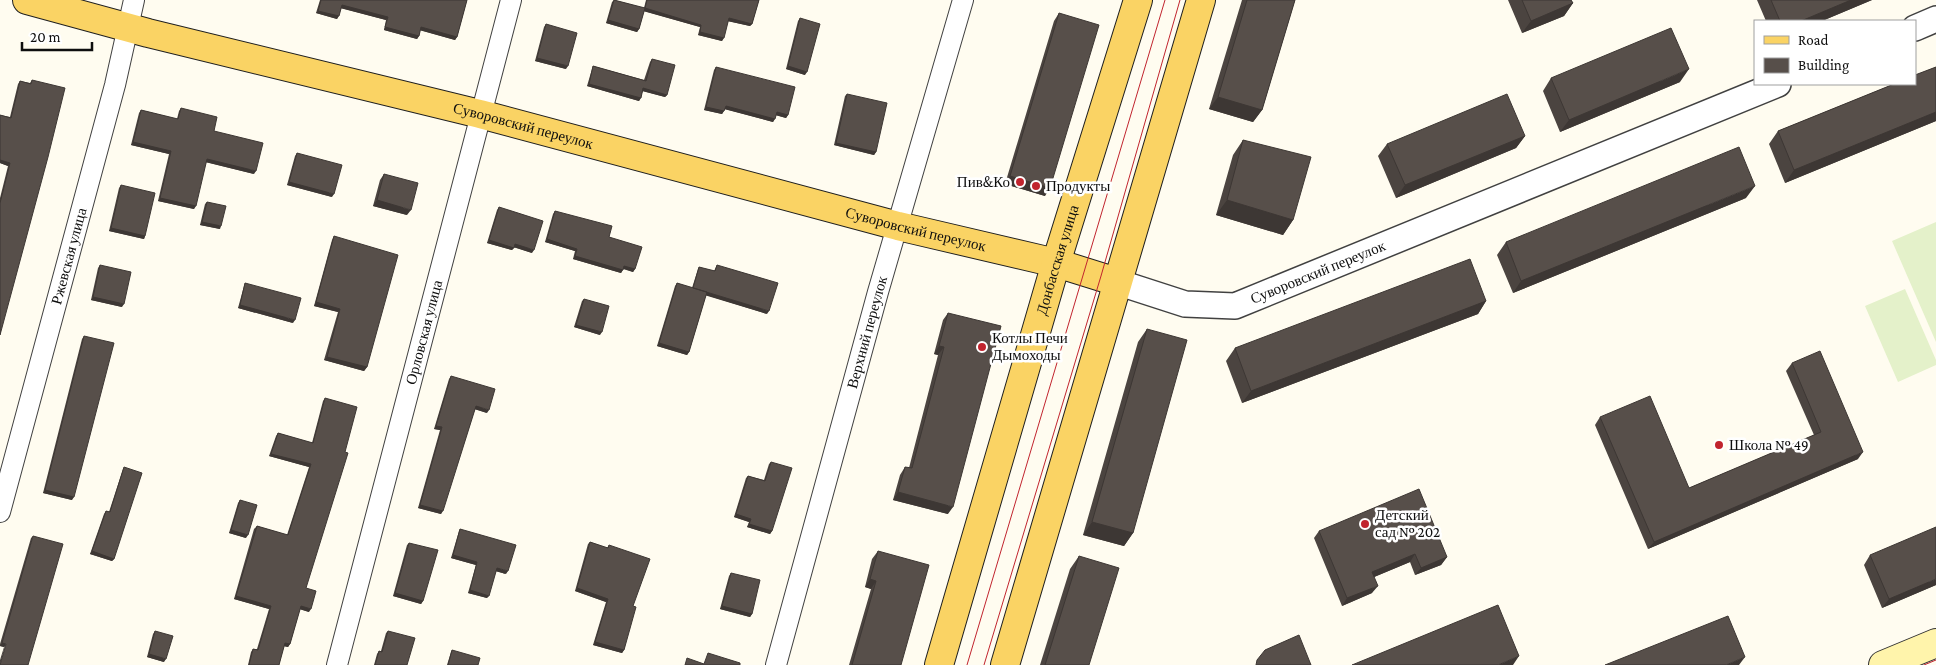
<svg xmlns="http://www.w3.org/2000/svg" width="1936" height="665" viewBox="0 0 1936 665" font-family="'Crimson Pro',serif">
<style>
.pitch{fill:#e4f1ca}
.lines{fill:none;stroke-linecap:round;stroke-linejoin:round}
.minor-casing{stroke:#414141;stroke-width:22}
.tertiary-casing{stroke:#414141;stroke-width:28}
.secondary-casing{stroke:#303030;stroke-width:30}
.primary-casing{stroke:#1f1f1f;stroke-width:30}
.minor{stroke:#fff;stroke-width:20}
.tertiary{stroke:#fff;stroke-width:25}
.secondary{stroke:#fff4ab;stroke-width:28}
.primary{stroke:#fad364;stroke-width:28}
.tram{stroke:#c1242e;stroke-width:1}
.wall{fill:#4b4440}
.shaded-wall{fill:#3d3734}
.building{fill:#574f4a;stroke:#3d3734}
.poi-dot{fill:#c1242e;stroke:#fff;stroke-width:2}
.labels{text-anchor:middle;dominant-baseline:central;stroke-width:5;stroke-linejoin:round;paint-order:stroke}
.street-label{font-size:15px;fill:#0e0e0e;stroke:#fff}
.poi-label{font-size:15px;fill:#0e0e0e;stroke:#fff;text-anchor:start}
</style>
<rect width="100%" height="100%" fill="#fffcf0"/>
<path class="pitch" d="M1936 222V342L1892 241Z
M1905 289 1936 360V365L1898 382 1865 306Z"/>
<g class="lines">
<g class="minor-casing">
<g id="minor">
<path id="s1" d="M0 512 115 85 134 0"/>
<path id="s2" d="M337 665 511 0"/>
<path id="s3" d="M776 665 878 292 963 0"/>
</g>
</g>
<g class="tertiary-casing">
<g id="tertiary">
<path d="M1915 28 1936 19"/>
<path id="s4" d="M1117 282 1185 304 1235 306 1778 84"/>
</g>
</g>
<g class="secondary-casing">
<path id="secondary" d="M1883 665 1936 643"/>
</g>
<g class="primary-casing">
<g id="primary">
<path id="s5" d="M27 0 148 33 480 114 898 226 1056 263 1117 282"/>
<path id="s6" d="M939 665 1056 263 1138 0"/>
<path d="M1005 665 1201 0"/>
</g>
</g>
<use href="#minor" class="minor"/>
<use href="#tertiary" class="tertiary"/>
<use href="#secondary" class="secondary"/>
<use href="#primary" class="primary"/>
<path class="tram" d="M967 665 1165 0
M984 665 1101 276 1180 0
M1924 665 1936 660"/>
</g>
<path class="wall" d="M320 0H467L457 37 455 40 420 30 419 36 417 39 384 30 386 20 341 8 337 19 316 13Z
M614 0 644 8 646 0H759L752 24 750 26 728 21 722 41 698 35 700 27 644 11 639 29 637 32 606 23 612 2Z
M1242 0H1295L1262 110 1253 122 1209 109Z
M1508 0H1571L1573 3 1564 16 1522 33Z
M1757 0H1872L1822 21H1766Z
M1059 13 1045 196 1005 184 1054 21Z
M800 18 805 75 786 69 798 21Z
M546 24 566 69 535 61 544 27Z
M652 59 667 95 665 97 643 91 639 101 587 86 592 69 593 66 644 80 650 62Z
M716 67 788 115 786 118 776 115 773 122 725 109 722 114 704 110 714 70Z
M1936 67V121L1785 183 1769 144 1778 131Z
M1551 78 1680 82 1560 132 1543 91Z
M32 80 0 335V198L8 166 0 163V115L10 117 18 84 20 81 30 83Z
M847 94 876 152 874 155 834 145 845 96Z
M181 108 214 131 254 174 206 162 194 209 158 201 169 154 131 145 139 113 141 110 177 119 179 111Z
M1525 136 1516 148 1396 198 1378 156 1387 144Z
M1243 140 1293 220 1283 235 1216 215 1233 155Z
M297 153 332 197 287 185 295 156Z
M384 174 407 215 373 206 380 180Z
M121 185 145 236 144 239 109 231 119 188Z
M1746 198 1513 293 1497 255 1506 242Z
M207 202 220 229 200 225 205 204Z
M499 207 532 253 514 247 512 250 487 243 497 210Z
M555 211 609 237 635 269 633 272 623 269 621 273 573 259 575 251 545 242 553 214Z
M334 236 367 367 364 371 324 360 338 312 314 306 332 240Z
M100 265 122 307 91 300 98 268Z
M717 265 767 314 706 295 689 352 687 355 657 346 675 286 677 283 692 288 698 269 699 267 714 271Z
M245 283 293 323 238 308 244 286Z
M584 299 600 335 574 327 582 301Z
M1486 301 1478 314 1242 403 1226 361 1235 348Z
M948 313V514L893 500 900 475 905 467 909 468 938 355 934 354 943 320Z
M1147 329 1133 533 1124 546 1083 535 1138 342Z
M84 336 72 500 43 493 82 339Z
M1792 363 1858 459 1648 549 1595 425 1600 417 1689 488 1814 435 1786 371Z
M451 376 487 413 475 409 441 514 418 508 440 430 434 429 449 379Z
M325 398 306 588 309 612 300 609 290 644 288 647 284 646 279 665H248L251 652 253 649H257L269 609 234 599 254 529 257 526 287 535 309 467 269 456 276 436 278 433 312 443 323 401Z
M771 462 772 531 770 534 747 527 749 522 734 517 746 478 748 476 764 480 769 464Z
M124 467 114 559 112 561 90 554 104 514 106 511 109 512 123 469Z
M240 500 246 538 229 533 238 503Z
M460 529 506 574 496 571 487 598 468 593 476 565 451 558 459 531Z
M1319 531 1447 557 1441 565 1415 575 1410 562 1374 577 1372 593 1342 606 1314 538Z
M33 536 0 665V660L4 647 0 646V644L31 538Z
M590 542 607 548 609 545 633 606 624 650 622 653 593 645 606 602 575 591 588 544Z
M409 543 423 601 421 604 393 596 407 545Z
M878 551 901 665H849L871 589 865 587 872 559Z
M1870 555 1936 585 1882 608 1864 565Z
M1079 556 1089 665H1040L1070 569Z
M731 573 752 614 750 617 720 609 729 576Z
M155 631 164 662 147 657 153 634Z
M388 631 407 665H374L377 654 379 651H381L386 633Z
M452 650 478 665H447L451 652Z"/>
<path class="shaded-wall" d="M1851 0H1872L1822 21H1801Z
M1573 3 1564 16 1522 33 1531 21Z
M342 5 388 17 386 20 340 8Z
M645 8 701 25 700 27 643 11Z
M318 11 339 16 337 19 316 13Z
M729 18 752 24 750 26 727 21Z
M608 20 639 29 637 32 606 23Z
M385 27 419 36 417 39 384 30Z
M421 27 457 37 455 40 419 30Z
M700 32 724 38 722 41 698 35Z
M537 58 568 66 566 69 535 61Z
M788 66 807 72 805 75 786 69Z
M1689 69 1680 82 1560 132 1569 120Z
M589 84 641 98 639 101 587 86Z
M643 88 667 95 665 97 642 91Z
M1218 97 1262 110 1253 122 1209 109Z
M726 106 775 119 773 122 724 109Z
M706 107 724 111 722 114 704 110Z
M777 112 788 115 786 118 775 115Z
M1936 112V121L1785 183 1794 170Z
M1525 136 1516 148 1396 198 1405 185Z
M133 142 171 151 169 154 131 145Z
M836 143 876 152 874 155 834 145Z
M207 159 256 171 254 174 205 162Z
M0 160 10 163 8 166 0 163Z
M1010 176 1050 188 1045 196 1005 184Z
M289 182 334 194 332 197 287 185Z
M1755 186 1746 198 1513 293 1521 281Z
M160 198 196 206 194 209 158 201Z
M377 200 411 210 407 215 373 206Z
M1227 200 1293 220 1283 235 1216 215Z
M202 222 221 226 220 229 200 225Z
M111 228 145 236 144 239 109 231Z
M547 239 577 249 575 251 545 242Z
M489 240 514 248 512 250 487 243Z
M515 244 534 250 532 253 513 247Z
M575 256 623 270 621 273 573 259Z
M624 266 635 269 633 272 622 268Z
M693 288 769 311 767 314 691 291Z
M93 297 124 304 122 307 91 300Z
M1486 301 1478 314 1242 403 1251 391Z
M316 302 340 309 338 312 314 306Z
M240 305 295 320 293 323 238 308Z
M576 325 602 332 600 335 574 327Z
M659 343 689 352 687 355 657 346Z
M939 346 944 347 938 355 934 354Z
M327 357 367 367 364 371 324 360Z
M476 406 489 410 487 413 474 409Z
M436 426 442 427 440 430 434 429Z
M1863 452 1858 459 1648 549 1654 542Z
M271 454 311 464 309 467 269 456Z
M45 490 74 497 72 500 43 493Z
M898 492 953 507 948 514 893 500Z
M420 505 443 511 441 514 418 508Z
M736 514 751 519 749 522 734 517Z
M1092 522 1133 533 1124 546 1083 535Z
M749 524 772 531 770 534 747 527Z
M231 530 248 535 246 538 229 533Z
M92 551 114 559 112 561 90 554Z
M1415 554 1410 562 1367 580 1372 572Z
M453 555 477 562 476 565 451 558Z
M1447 557 1441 565 1415 575 1421 568Z
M497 568 508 571 506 574 495 571Z
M870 579 876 581 871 589 865 587Z
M1936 579V585L1882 608 1889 599Z
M1378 586 1372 593 1342 606 1347 598Z
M577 588 608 599 606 602 575 591Z
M470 590 489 596 487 598 468 593Z
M395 593 423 601 421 604 393 596Z
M236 596 271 606 269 609 234 599Z
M301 606 311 609 309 612 299 609Z
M722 606 752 614 750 617 720 609Z
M595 642 624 650 622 653 593 645Z
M2 643 6 644 4 647 0 646Z
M285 643 290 644 288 647 283 646Z
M149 654 166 659 164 662 147 657Z
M1519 656 1513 665H1498Z
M1745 657 1739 665H1726Z"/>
<path class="building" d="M321 0H467L457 37 421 27 419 36 385 27 388 17 342 5 339 16 318 11Z
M614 0 645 8 639 29 608 20Z
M647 0H759L752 24 729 18 724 38 700 32 701 25 645 8Z
M1247 0H1295L1262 110 1218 97Z
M1522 0H1571L1573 3 1531 21Z
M1771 0H1851L1801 21H1780Z
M1059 13 1099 25 1050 188 1010 176Z
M800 18 820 24 807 72 788 66Z
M546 24 577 33 568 66 537 58Z
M1671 28 1689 69 1569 120 1551 78Z
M652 59 675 65 667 95 643 88 641 98 589 84 593 66 646 81Z
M716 67 795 87 788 115 777 112 775 119 726 106 724 111 706 107Z
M1936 67V112L1794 170 1778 131 1894 84H1915V75Z
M32 80 65 88 48 157 0 335V203L10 163 0 160V115L11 118 20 81 31 84Z
M847 94 887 103 876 152 836 143Z
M1507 94 1525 136 1405 185 1387 144Z
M181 108 217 117 214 131 263 143 256 171 207 159 196 206 160 198 171 151 133 142 141 110 178 119Z
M1243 140 1311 157 1293 220 1227 200Z
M1739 147 1755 186 1521 281 1506 242Z
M297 153 342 165 334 194 289 182Z
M384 174 418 183 411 210 377 200Z
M121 185 155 193 145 236 111 228Z
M207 202 226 206 221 226 202 222Z
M499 207 543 221 534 250 515 244 514 248 489 240Z
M555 211 612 226 609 237 642 247 635 269 624 266 623 270 575 256 577 249 547 239Z
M334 236 398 255 367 367 327 357 340 309 316 302Z
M1470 259 1486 301 1251 391 1235 348Z
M100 265 131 272 124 304 93 297Z
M717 265 778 283 769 311 693 288 699 267 715 271Z
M245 283 301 298 295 320 240 305Z
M677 283 707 292 689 352 659 343Z
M584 299 609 306 602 332 576 325Z
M948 313 1001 326 953 507 898 492 905 467 912 468 944 347 939 346Z
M1147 329 1187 340 1133 533 1092 522Z
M84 336 114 343 74 497 45 490Z
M1820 351 1863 452 1654 542 1600 417 1650 396 1689 488 1821 432 1792 363Z
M451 376 495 389 489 410 476 406 443 511 420 505 442 427 436 426Z
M325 398 357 407 345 452 348 453 306 588 316 591 311 609 301 606 290 644 285 643 279 665H249L253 649 258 650 271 606 236 596 257 526 288 535 311 464 271 454 278 433 313 443Z
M771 462 792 468 772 531 749 524 751 519 736 514 748 476 765 481Z
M124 467 142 473 114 559 92 551 106 511 110 512Z
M1419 489 1447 557 1421 568 1415 554 1372 572 1378 586 1347 598 1319 531Z
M240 500 257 505 248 535 231 530Z
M1936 527V579L1889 599 1870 555Z
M460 529 516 545 508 571 497 568 489 596 470 590 477 562 453 555Z
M33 536 63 544 28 665H0L6 644 2 643Z
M590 542 608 548 609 545 650 559 633 606 636 607 624 650 595 642 608 599 577 588Z
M409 543 438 550 423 601 395 593Z
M878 551 929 565 901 665H852L876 581 870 579Z
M1079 556 1119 568 1089 665H1045Z
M731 573 760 580 752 614 722 606Z
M1498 605 1519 656 1498 665H1352Z
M1728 616 1745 657 1726 665H1605Z
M155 631 173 636 166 659 149 654Z
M388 631 415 638 407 665H375L379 651 382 652Z
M1299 635 1311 665H1256L1257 660 1265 650Z
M452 650 480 658 478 665H448Z
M708 653 740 663V665H685L687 658 704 664Z"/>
<g class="poi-dot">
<circle cx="1020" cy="182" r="5"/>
<circle cx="1036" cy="186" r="5"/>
<circle cx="982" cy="347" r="5"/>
<circle cx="1719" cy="445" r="5"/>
<circle cx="1365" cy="524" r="5"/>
</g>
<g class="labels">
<g class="street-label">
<text stroke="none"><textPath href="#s5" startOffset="512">Суворовский переулок</textPath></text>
<text stroke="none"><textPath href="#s5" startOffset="918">Суворовский переулок</textPath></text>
<text stroke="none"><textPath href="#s1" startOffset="265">Ржевская улица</textPath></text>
<text stroke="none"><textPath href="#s6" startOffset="422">Донбасская улица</textPath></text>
<text stroke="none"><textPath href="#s4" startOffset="211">Суворовский переулок</textPath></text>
<text stroke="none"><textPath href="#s2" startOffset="344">Орловская улица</textPath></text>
<text stroke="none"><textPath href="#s3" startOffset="345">Верхний переулок</textPath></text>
</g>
<g class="poi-label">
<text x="1010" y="182" text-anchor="end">Пив&amp;Ко</text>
<text x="1046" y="186">Продукты</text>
<text x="992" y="338">Котлы Печи<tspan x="992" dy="17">Дымоходы</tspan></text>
<text x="1729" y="445">Школа № 49</text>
<text x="1375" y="515">Детский<tspan x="1375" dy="17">сад № 202</tspan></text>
</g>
</g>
<rect x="1754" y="20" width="162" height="65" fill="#ffffff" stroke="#9f9f9f"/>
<rect x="1764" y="36" width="25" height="8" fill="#fad364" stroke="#9f9f9f"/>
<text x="1798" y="45" font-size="15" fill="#0e0e0e">Road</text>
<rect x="1764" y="58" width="25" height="15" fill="#574f4a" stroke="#9f9f9f"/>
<text x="1798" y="70" font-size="15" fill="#0e0e0e">Building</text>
<path d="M22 42v8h70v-8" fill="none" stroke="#0e0e0e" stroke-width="2.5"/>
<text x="30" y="42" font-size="15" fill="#0e0e0e" stroke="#ffffff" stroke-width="4" paint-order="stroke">20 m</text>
</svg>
